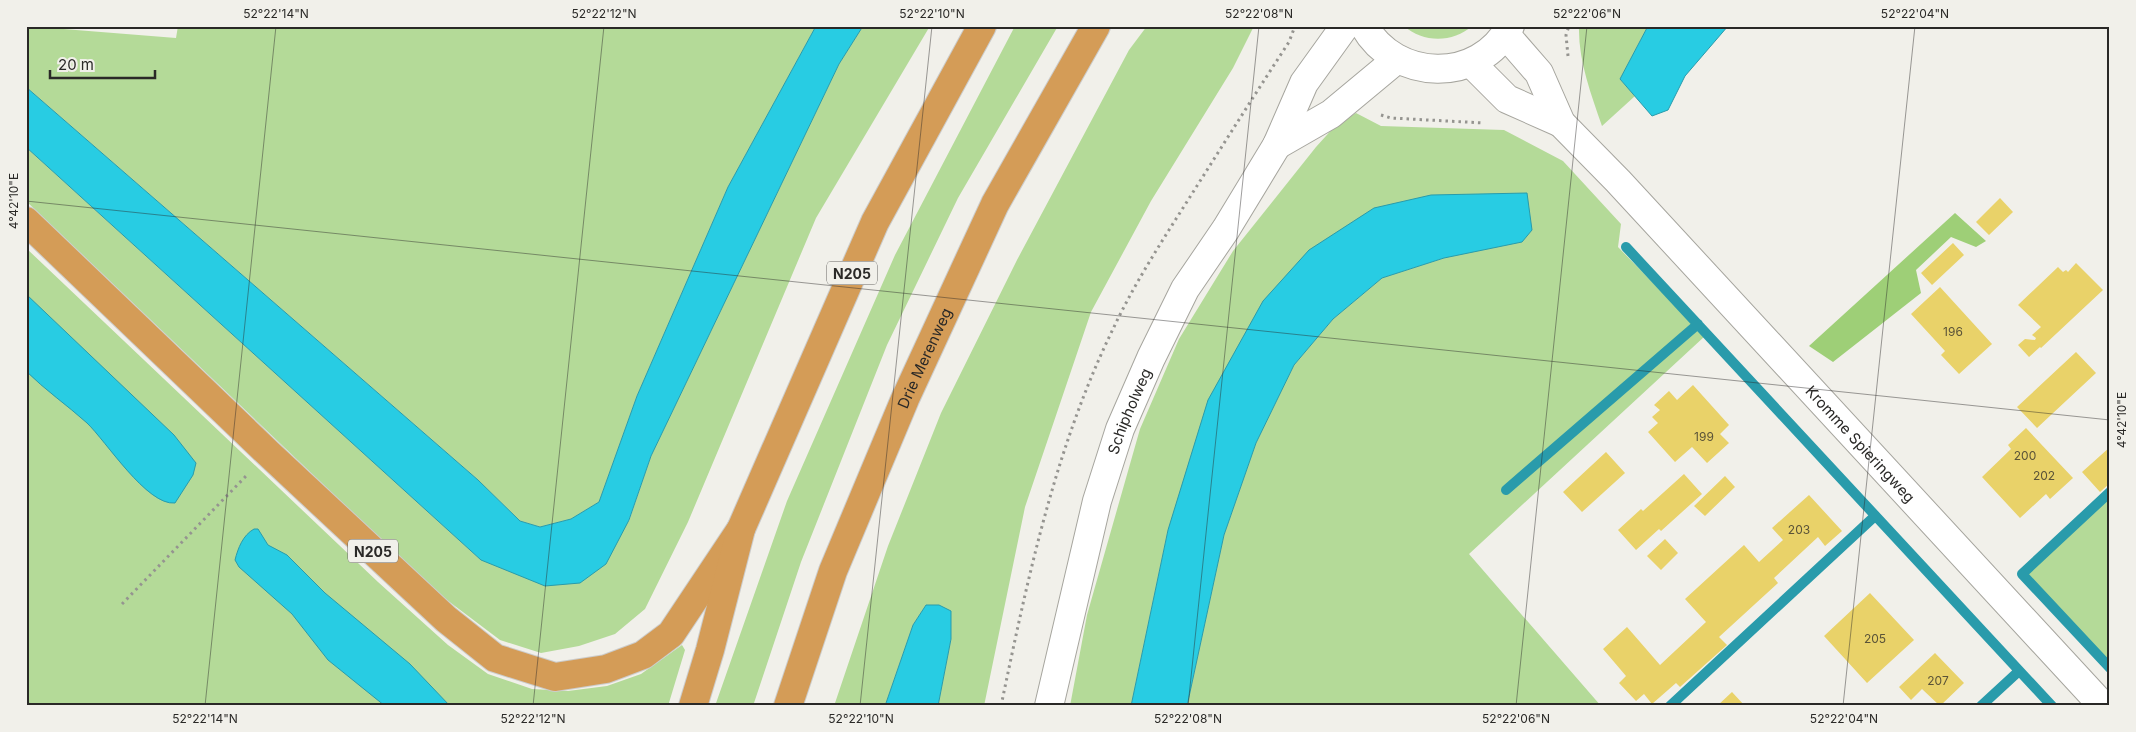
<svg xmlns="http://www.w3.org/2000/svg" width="2136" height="732" viewBox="0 0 2136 732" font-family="Inter,sans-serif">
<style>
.green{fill:#b4da98}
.forest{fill:#9ecf77}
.water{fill:#28cce3;stroke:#299bab}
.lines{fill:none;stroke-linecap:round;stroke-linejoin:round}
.stream{stroke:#299bab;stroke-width:10}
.building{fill:#e9d269}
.tertiary-casing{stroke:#a6a59e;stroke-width:30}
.secondary-casing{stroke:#a6a59e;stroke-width:30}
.trunk-casing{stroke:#cccccb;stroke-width:30}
.path{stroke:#959490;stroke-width:3;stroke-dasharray:2.5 4;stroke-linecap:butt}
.tertiary{stroke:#fff;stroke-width:28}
.secondary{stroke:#fff;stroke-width:28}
.trunk{stroke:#d49c57;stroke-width:28}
.ticks{fill:none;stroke:#2a2927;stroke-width:1;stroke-opacity:0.45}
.labels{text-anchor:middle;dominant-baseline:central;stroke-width:4;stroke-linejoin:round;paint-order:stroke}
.number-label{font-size:12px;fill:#5a5338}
.shield{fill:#f1f0ea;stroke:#666562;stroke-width:1}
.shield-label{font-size:14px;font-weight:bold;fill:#2a2927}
.street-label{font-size:15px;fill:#2a2927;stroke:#f1f0ea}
.neatline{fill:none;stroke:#2a2927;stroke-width:2}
.ticks-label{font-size:12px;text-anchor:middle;fill:#2a2927}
</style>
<rect width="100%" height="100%" fill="#f1f0ea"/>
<path class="green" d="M26 26 176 38 178 26H816L728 187 637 396 599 502 571 519 540 527 520 521 478 480 26 87Z
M863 26H930L816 218 688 522 645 609 615 634 579 646 541 653 500 640 435 591 26 201V147L481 560 629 521 651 456 839 64Z
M1015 26H1058L958 198 887 345 801 562 753 706H715L787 501 895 255Z
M1147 26H1254L1233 68 1151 201 1091 312 1025 507 984 706H938L951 639 939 605H926L913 625 885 706H834L888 546 941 413 1017 260 1129 50Z
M1404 26H1472C1453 43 1423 43 1404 26Z
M1579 26H1648L1620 79 1635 96 1602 126C1591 94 1578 60 1579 26Z
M1356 113 1381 126 1504 130 1563 161 1621 224 1618 247 1705 336 1469 554 1601 706H1187L1224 535 1256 443 1294 365 1333 319 1382 278 1444 258 1374 208 1168 530 1131 706H1070L1087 615 1140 429 1179 339 1233 251 1316 147 1335 126Z
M26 248 378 582 448 645 488 674 532 689 568 691 607 686 641 674 682 645 685 650 668 706H26Z
M2110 492V668L2022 574Z"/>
<path class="forest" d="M1955 213 1986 241 1976 247 1951 237 1916 270 1921 293 1833 362 1809 346Z"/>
<path class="water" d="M816 26H863L839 64 651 456 629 520 606 564 580 583 545 586 481 560 26 147V87L478 480 520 521 540 527 571 519 599 502 637 396 728 187Z
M1648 26H1728L1685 76 1668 110 1652 116 1620 79Z
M1527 193 1532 230 1522 242 1444 258 1382 278 1333 319 1294 365 1256 443 1224 535 1187 706H1131L1168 530 1208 400 1263 301 1309 250 1374 208 1431 195Z
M26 294 174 435 196 463 193 475 175 503C147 506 106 441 87 423 67 405 45 390 26 371Z
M254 529H258L268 545 287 555 325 593 410 664 450 706H385L328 660 292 614 239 567 235 560C238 548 243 535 254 529Z
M926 605H939L951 611V639L938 706H885L913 625Z"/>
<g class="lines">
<path class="stream" d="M1626 247 2052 706
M1506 490 1698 324
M2110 492 2022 574 2110 668
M1670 706 1875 516
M1981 706 2019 671"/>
</g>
<path class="building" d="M2000 198 2013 212 1989 235 1976 222Z
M1953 243 1964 255 1932 285 1921 273Z
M2076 263 2103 290 2041 348 2040 347 2029 357 2018 345 2025 339 2035 340 2036 338 2032 335 2041 327 2018 305 2058 267 2063 272 2066 270 2068 272Z
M1940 287 1992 344 1959 374 1941 355 1945 351 1911 314Z
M2076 352 2096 373 2037 428 2017 407Z
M1693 385 1729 425 1720 434 1729 443 1707 463 1692 447 1675 462 1648 432 1658 423 1652 417 1660 410 1654 405 1669 391 1677 400Z
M2026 428 2073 478 2050 499 2046 494 2020 518 1982 477 2011 449 2008 445Z
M2110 447V483L2100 492 2082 472Z
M1606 452 1625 473 1582 512 1563 492Z
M1684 474 1702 494 1661 531 1659 529 1636 550 1618 530 1641 509 1643 511Z
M1725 476 1735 487 1705 516 1694 506Z
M1809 495 1842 531 1825 546 1818 537 1774 578 1778 583 1719 637 1727 645 1680 687 1676 683 1652 704 1644 694 1636 701 1619 683 1626 676 1603 649 1627 627 1660 665 1706 622 1685 599 1744 545 1759 562 1783 540 1772 528Z
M1665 539 1678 553 1661 570 1647 556Z
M1870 593 1914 640 1867 683 1824 636Z
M1935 653 1964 683 1940 706 1922 689 1911 700 1899 687Z
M1732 692 1745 706H1717Z"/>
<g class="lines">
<g class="tertiary-casing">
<g id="tertiary">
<path id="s1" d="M1506 35 1539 73 1561 123 1618 181 2103 706"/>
<path d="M1471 63 1507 99 1561 123"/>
</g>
</g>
<g class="secondary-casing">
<g id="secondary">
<path d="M1364 26C1396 82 1479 84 1510 26"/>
<path d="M1277 145 1331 114 1396 60"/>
<path id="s2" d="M1049 706 1097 501 1120 429 1151 358 1185 289 1226 229 1277 145 1304 83 1345 26"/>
</g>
</g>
<g class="trunk-casing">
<g id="trunk">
<path d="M26 221 268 453 446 619 495 658 555 677 606 669 643 655 671 634 741 529"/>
<path d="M693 706 710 650 741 529 875 222 982 26"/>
<path id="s3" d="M788 706 833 571 905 399 995 204 1096 26"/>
</g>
</g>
<path class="path" d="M1568 56 1566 35 1569 26
M1381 115 1391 118 1484 123
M122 604 247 475
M1001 706C1028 577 1055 448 1113 329 1136 280 1166 235 1195 189 1226 140 1257 91 1289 42L1295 26"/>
<use href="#tertiary" class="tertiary"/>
<use href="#secondary" class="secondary"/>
<use href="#trunk" class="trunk"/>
</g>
<path class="ticks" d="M26 201 2110 420M26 703 56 706M205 706 276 26M533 706 604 26M860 706 932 26M1188 706 1259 26M1516 706 1587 26M1843 706 1915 26"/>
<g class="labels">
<g class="number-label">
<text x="1953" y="331">196</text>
<text x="1704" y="436">199</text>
<text x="2025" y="455">200</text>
<text x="2044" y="475">202</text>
<text x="1799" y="529">203</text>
<text x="1875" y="638">205</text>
<text x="1938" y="680">207</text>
</g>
<g class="shield">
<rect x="827" y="261.5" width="50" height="23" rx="4"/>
<rect x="348" y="539.5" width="50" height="23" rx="4"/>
</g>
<g class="shield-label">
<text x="852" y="273">N205</text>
<text x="373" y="551">N205</text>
</g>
<g class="street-label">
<text stroke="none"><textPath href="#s3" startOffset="374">Drie Merenweg</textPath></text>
<text stroke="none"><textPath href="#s2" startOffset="306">Schipholweg</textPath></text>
<text stroke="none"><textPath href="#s1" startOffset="544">Kromme Spieringweg</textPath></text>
</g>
</g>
<rect width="2136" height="732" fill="none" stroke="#f1f0ea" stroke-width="55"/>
<path d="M50 70v8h105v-8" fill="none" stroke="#2a2927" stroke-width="2.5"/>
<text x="58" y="70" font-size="15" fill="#2a2927" stroke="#f1f0ea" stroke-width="4" paint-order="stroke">20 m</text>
<rect x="28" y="28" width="2080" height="676" class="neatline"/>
<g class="ticks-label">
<text x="276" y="18">52°22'14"N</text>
<text x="604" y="18">52°22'12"N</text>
<text x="932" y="18">52°22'10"N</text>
<text x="1259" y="18">52°22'08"N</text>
<text x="1587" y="18">52°22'06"N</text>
<text x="1915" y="18">52°22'04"N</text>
<text transform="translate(14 201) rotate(-90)" y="4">4°42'10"E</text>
<text transform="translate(2122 420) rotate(-90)" y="4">4°42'10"E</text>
<text x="205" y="723">52°22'14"N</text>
<text x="533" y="723">52°22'12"N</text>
<text x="861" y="723">52°22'10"N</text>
<text x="1188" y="723">52°22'08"N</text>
<text x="1516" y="723">52°22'06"N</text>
<text x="1844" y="723">52°22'04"N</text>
</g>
</svg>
